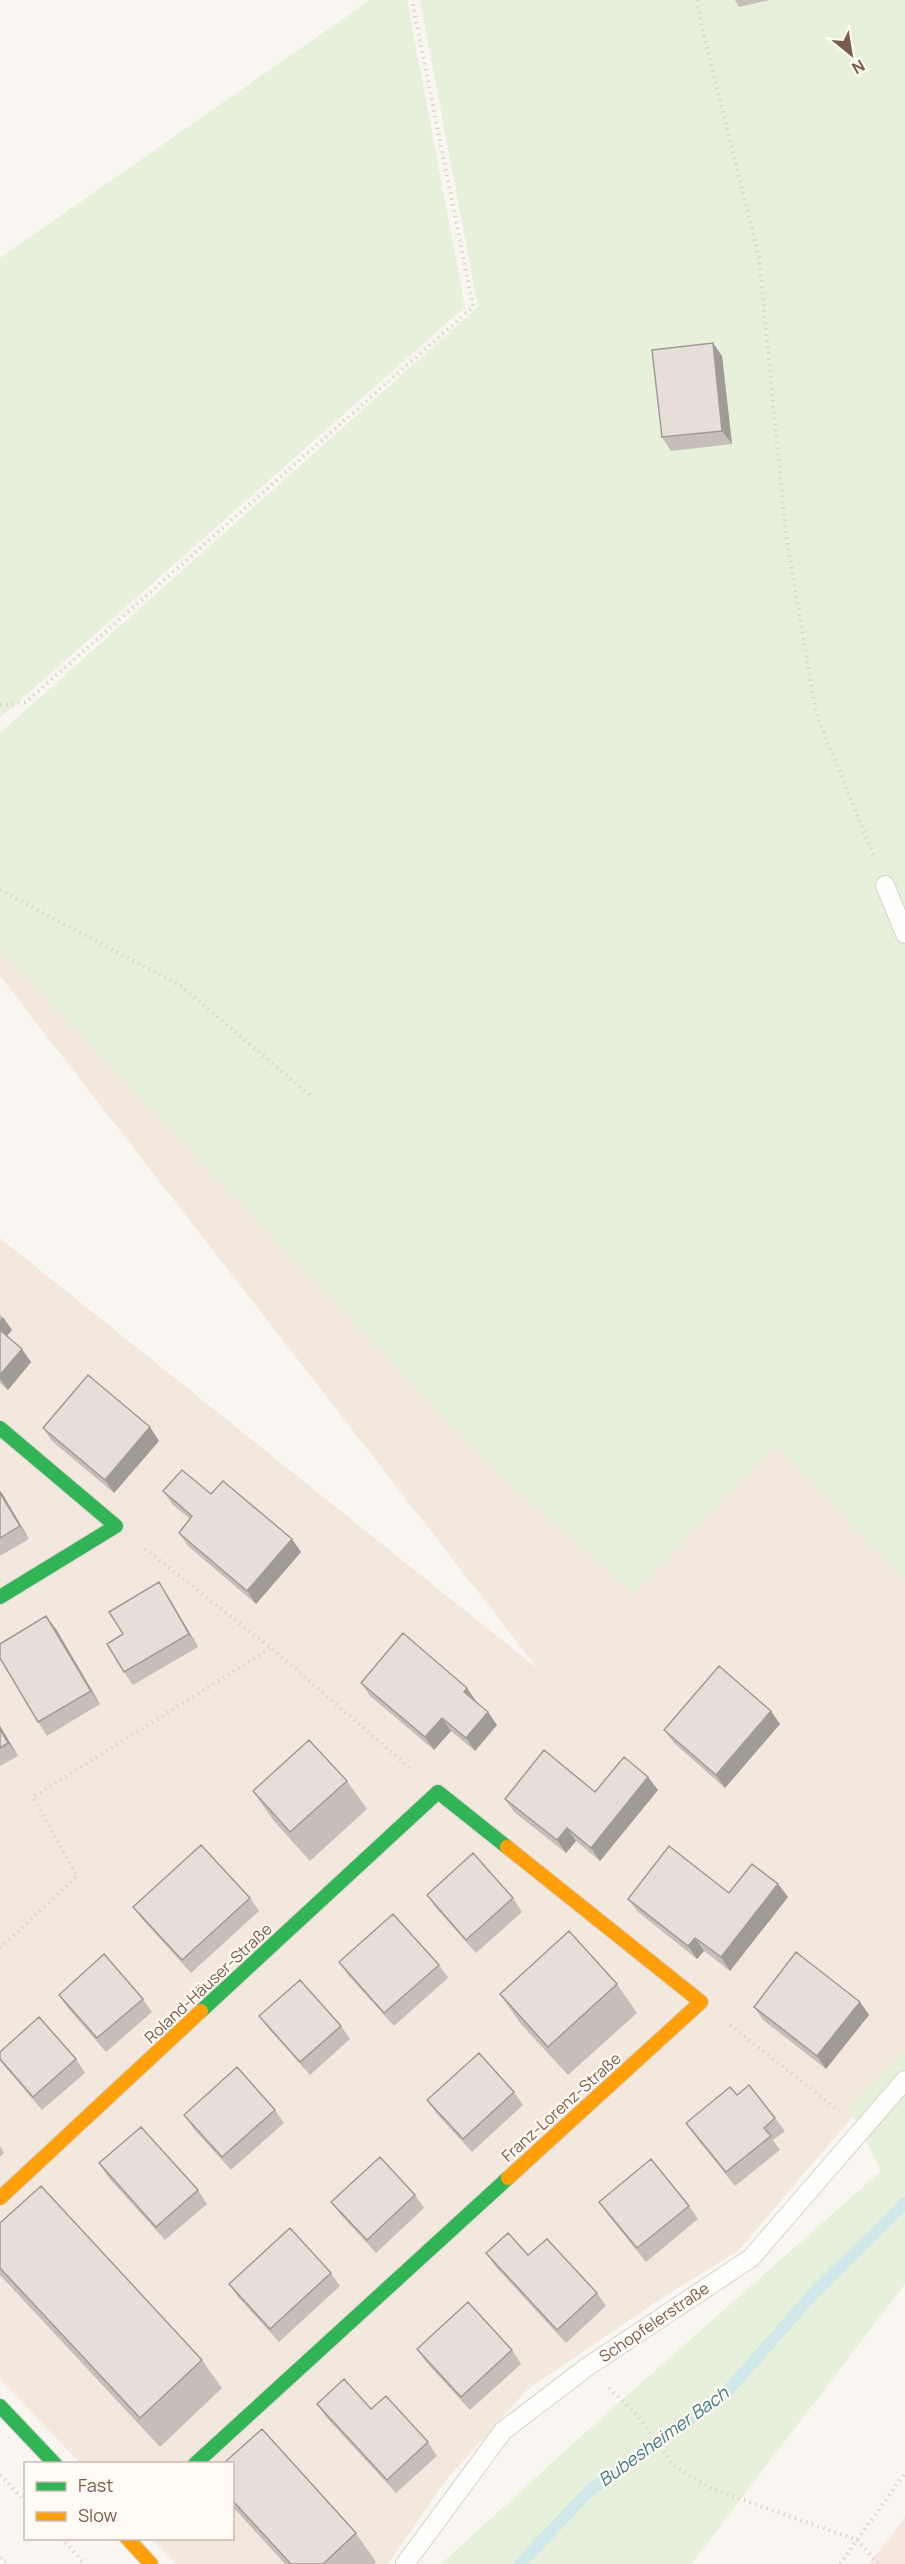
<svg xmlns="http://www.w3.org/2000/svg" width="905" height="2564" viewBox="0 0 905 2564" font-family="Manrope,sans-serif">
<style>
.residential{fill:#f2e8de}
.commercial{fill:#f6e8e1}
.green{fill:#e7f0db}
.lines{fill:none;stroke-linecap:round;stroke-linejoin:round}
.stream{stroke:#d0e8ea;stroke-width:12}
.lane-casing{stroke:#d7d1cb;stroke-width:20}
.fast-casing{stroke:#d9d2cb;stroke-width:16}
.slow-casing{stroke:#d9d2cb;stroke-width:16}
.path{stroke:#dcd5d0;stroke-width:4;stroke-dasharray:1.5 4.5;stroke-linecap:butt}
.lane{stroke:#fefefd;stroke-width:18}
.fast{stroke:#30b455;stroke-width:14}
.slow{stroke:#ff9f0a;stroke-width:14}
.rail-casing{stroke:#e6e3e7;stroke-width:7}
.rail{stroke:#fffaf3;stroke-width:4.5;stroke-dasharray:14;stroke-linecap:butt}
.wall{fill:#c6bfb9}
.shaded-wall{fill:#a19b96}
.building{fill:#e6ded7;stroke:#a19b96;stroke-width:1.5}
.labels{text-anchor:middle;dominant-baseline:central;stroke-width:4.5;stroke-linejoin:round;paint-order:stroke}
.street-label{font-size:16px;fill:#7a5c4d;stroke:#fffaf3}
.water-label{font-size:18px;font-style:italic;fill:#437c86;stroke:#fffaf3}
</style>
<rect width="100%" height="100%" fill="#f9f5f0"/>
<path class="residential" d="M0 950 495 1471 634 1593 776 1444 905 1581V2055L738 2251 657 2301 527 2390 446 2480 388 2564H176L152 2539 232 2538V2464L80 2463 0 2379V1238L538 1669 0 976Z"/>
<path class="commercial" d="M905 2517V2564H869Z"/>
<path class="green" d="M370 0H407L465 307 0 718V258Z
M420 0H905V1581L776 1444 634 1593 495 1471 0 950V733L478 307Z
M905 2050V2284L691 2564H441L587 2431 881 2171 849 2108Z"/>
<g class="lines">
<path class="stream" d="M520 2564 590 2490 725 2394 811 2296 905 2203"/>
<g class="lane-casing">
<path id="lane" d="M885 885 905 934
M405 2564 503 2431 587 2367 751 2258 905 2080"/>
</g>
<g class="fast-casing">
<path id="fast" d="M0 1428 116 1526 0 1597
M201 2011 438 1792 507 1847
M0 2406 55 2464
M195 2464 508 2178"/>
</g>
<g class="slow-casing">
<path id="slow" d="M507 1847 701 2002 508 2178
M0 2198 201 2011
M127 2538 151 2564"/>
</g>
<path class="path" d="M697 0 702 28 759 258 786 535 816 713 875 859
M0 705 26 702 473 307 412 0
M0 890 181 986 311 1096
M145 1549 271 1648 410 1768
M0 1948 77 1876 33 1797 271 1648
M730 2025 839 2111
M609 2388 639 2417 674 2466 715 2490 857 2540 879 2564
M0 2475 26 2502
M61 2538 85 2564
M840 2564 905 2473"/>
<use href="#lane" class="lane"/>
<use href="#fast" class="fast"/>
<use href="#slow" class="slow"/>
<g class="rail-casing">
<path id="rail" d="M0 2560 3 2564"/>
</g>
<use href="#rail" class="rail"/>
</g>
<path class="wall" d="M735 0H769L739 7Z
M713 343 722 356 732 444 671 451 662 437Z
M0 1314 12 1330 7 1336 31 1362 8 1390 0 1383Z
M150 1427 159 1441 114 1493 52 1441 43 1428Z
M0 1491 29 1539 0 1556Z
M163 1491 211 1494 292 1539 301 1552 256 1604 188 1546 179 1533 190 1519 173 1505Z
M168 1596 198 1647 133 1685 124 1672 123 1634Z
M56 1629 100 1704 47 1736 38 1722Z
M361 1683 476 1701V1702L497 1725 475 1751 451 1731 434 1750 370 1696Z
M771 1711 780 1724 725 1788 674 1743 664 1730Z
M0 1726 18 1756 0 1766Z
M648 1777 658 1790 600 1861 576 1841 566 1853 514 1812 505 1799 595 1792Z
M347 1781 367 1809 310 1861 273 1820 253 1791Z
M778 1884 788 1897 730 1971 704 1951 697 1959 638 1912 628 1899 729 1893Z
M427 1895 513 1898 522 1912 476 1953 436 1908Z
M250 1898 259 1911 191 1973 143 1920 133 1907Z
M339 1962 439 1965 448 1978 394 2026 348 1975Z
M617 1984 637 2013 568 2075 520 2023 500 1994Z
M59 1995 143 1999 152 2012 106 2052 68 2008Z
M860 2002 869 2015 826 2069 763 2020 754 2007Z
M259 2016 341 2026 350 2039 310 2075 269 2029Z
M0 2052 76 2059 85 2073 42 2110 6 2068 0 2060Z
M514 2092 523 2105 472 2152 436 2113 427 2100Z
M737 2095 775 2118 785 2131 773 2140 780 2150 735 2186 695 2136 686 2123Z
M275 2110 284 2123 231 2170 193 2128 184 2115Z
M0 2146 4 2153 0 2157Z
M99 2163 198 2190 207 2204 165 2240 108 2177Z
M415 2195 424 2208 376 2253 341 2215 331 2202Z
M599 2202 689 2206 698 2219 646 2262 608 2215Z
M0 2223 202 2360 222 2388 160 2447 0 2275Z
M486 2253 528 2255 597 2293 606 2306 566 2343 495 2266Z
M331 2273 340 2286 279 2342 238 2297 229 2284Z
M417 2349 512 2350 521 2364 470 2410 426 2362Z
M317 2404 428 2442 437 2456 396 2493 326 2417Z
M232 2463 356 2533 376 2562 374 2564H285L232 2506Z"/>
<path class="shaded-wall" d="M713 343 722 356 732 444 722 431Z
M3 1317 12 1330 4 1339 0 1333V1321Z
M22 1349 31 1362 8 1390 0 1379V1375Z
M150 1427 159 1441 114 1493 105 1480Z
M0 1491 2 1493 29 1539 20 1526 0 1493Z
M292 1539 301 1552 256 1604 247 1591Z
M159 1582 168 1596 198 1647 189 1634Z
M46 1616 56 1629 100 1704 91 1691Z
M467 1688 476 1701 473 1705 464 1692Z
M771 1711 780 1724 725 1788 716 1775Z
M488 1712 497 1725 475 1751 466 1738Z
M442 1718 451 1731 434 1750 425 1737Z
M0 1726 18 1756 8 1743 0 1729Z
M648 1777 658 1790 600 1861 591 1848Z
M567 1828 576 1841 566 1853 557 1840Z
M778 1884 788 1897 730 1971 721 1957Z
M695 1938 704 1951 697 1959 688 1946Z
M860 2002 869 2015 826 2069 817 2056Z"/>
<path class="building" d="M713 343 722 431 662 437 652 350Z
M0 1330 22 1349 0 1375Z
M88 1375 150 1427 105 1480 43 1428Z
M182 1470 211 1494 223 1481 292 1539 247 1591 179 1533 192 1516 163 1491Z
M0 1493 20 1526 0 1538Z
M159 1582 189 1634 124 1672 107 1644 123 1634 109 1612Z
M46 1616 91 1691 38 1722 0 1658V1644Z
M403 1633 467 1688 464 1692 488 1712 466 1738 442 1718 425 1737 361 1683Z
M719 1666 771 1711 716 1775 664 1730Z
M0 1729 8 1743 0 1748Z
M309 1740 347 1781 290 1832 253 1791Z
M544 1750 595 1792 624 1757 648 1777 591 1848 567 1828 557 1840 505 1799Z
M201 1845 250 1898 182 1960 133 1907Z
M669 1846 729 1893 752 1864 778 1884 721 1957 695 1938 688 1946 628 1899Z
M473 1853 513 1898 466 1940 427 1895Z
M393 1914 439 1965 384 2013 339 1962Z
M569 1931 617 1984 548 2047 500 1994Z
M796 1952 860 2002 817 2056 754 2007Z
M104 1954 143 1999 97 2038 59 1995Z
M300 1980 341 2026 300 2062 259 2016Z
M39 2017 76 2059 33 2097 0 2059V2052Z
M479 2053 514 2092 463 2139 427 2100Z
M237 2067 275 2110 222 2157 184 2115Z
M749 2085 775 2118 764 2128 771 2136 726 2172 686 2123 730 2087 737 2095Z
M141 2127 198 2190 156 2227 99 2163Z
M380 2157 415 2195 367 2240 331 2202Z
M651 2159 689 2206 637 2248 599 2202Z
M41 2186 202 2360 140 2418 0 2268V2223Z
M290 2228 331 2273 270 2329 229 2284Z
M508 2233 528 2255 547 2239 597 2293 557 2330 486 2253Z
M468 2302 512 2350 461 2397 417 2349Z
M344 2379 371 2409 386 2396 428 2442 387 2480 317 2404Z
M262 2429 356 2533 323 2564H291L232 2500V2463H224Z"/>
<g class="labels">
<g class="street-label">
<text transform="translate(208 1983) rotate(-43)">Roland-Häuser-Straße</text>
<text transform="translate(561 2107) rotate(-42)">Franz-Lorenz-Straße</text>
<text transform="translate(654 2322) rotate(-34)">Schopfelerstraße</text>
</g>
<g class="water-label">
<text transform="translate(663 2436) rotate(-36)">Bubesheimer Bach</text>
</g>
</g>
<rect x="24" y="2462" width="210" height="78" fill="#fffaf3" stroke="#cabbb1" stroke-width="1.5"/>
<rect x="36" y="2482" width="30" height="9" fill="#30b455" stroke="#cabbb1" stroke-width="1.5"/>
<text x="78" y="2492" font-size="18" fill="#7a5c4d">Fast</text>
<rect x="36" y="2512" width="30" height="9" fill="#ff9f0a" stroke="#cabbb1" stroke-width="1.5"/>
<text x="78" y="2522" font-size="18" fill="#7a5c4d">Slow</text>
<g transform="translate(851 54) rotate(150)" stroke="#fffaf3" stroke-width="4.5" paint-order="stroke">
<path d="M0-4.5L10 22L0 15L-10 22Z" fill="#7a5c4d"/>
<text y="-9" font-size="16" font-weight="bold" text-anchor="middle" fill="#7a5c4d">N</text>
</g>
</svg>
